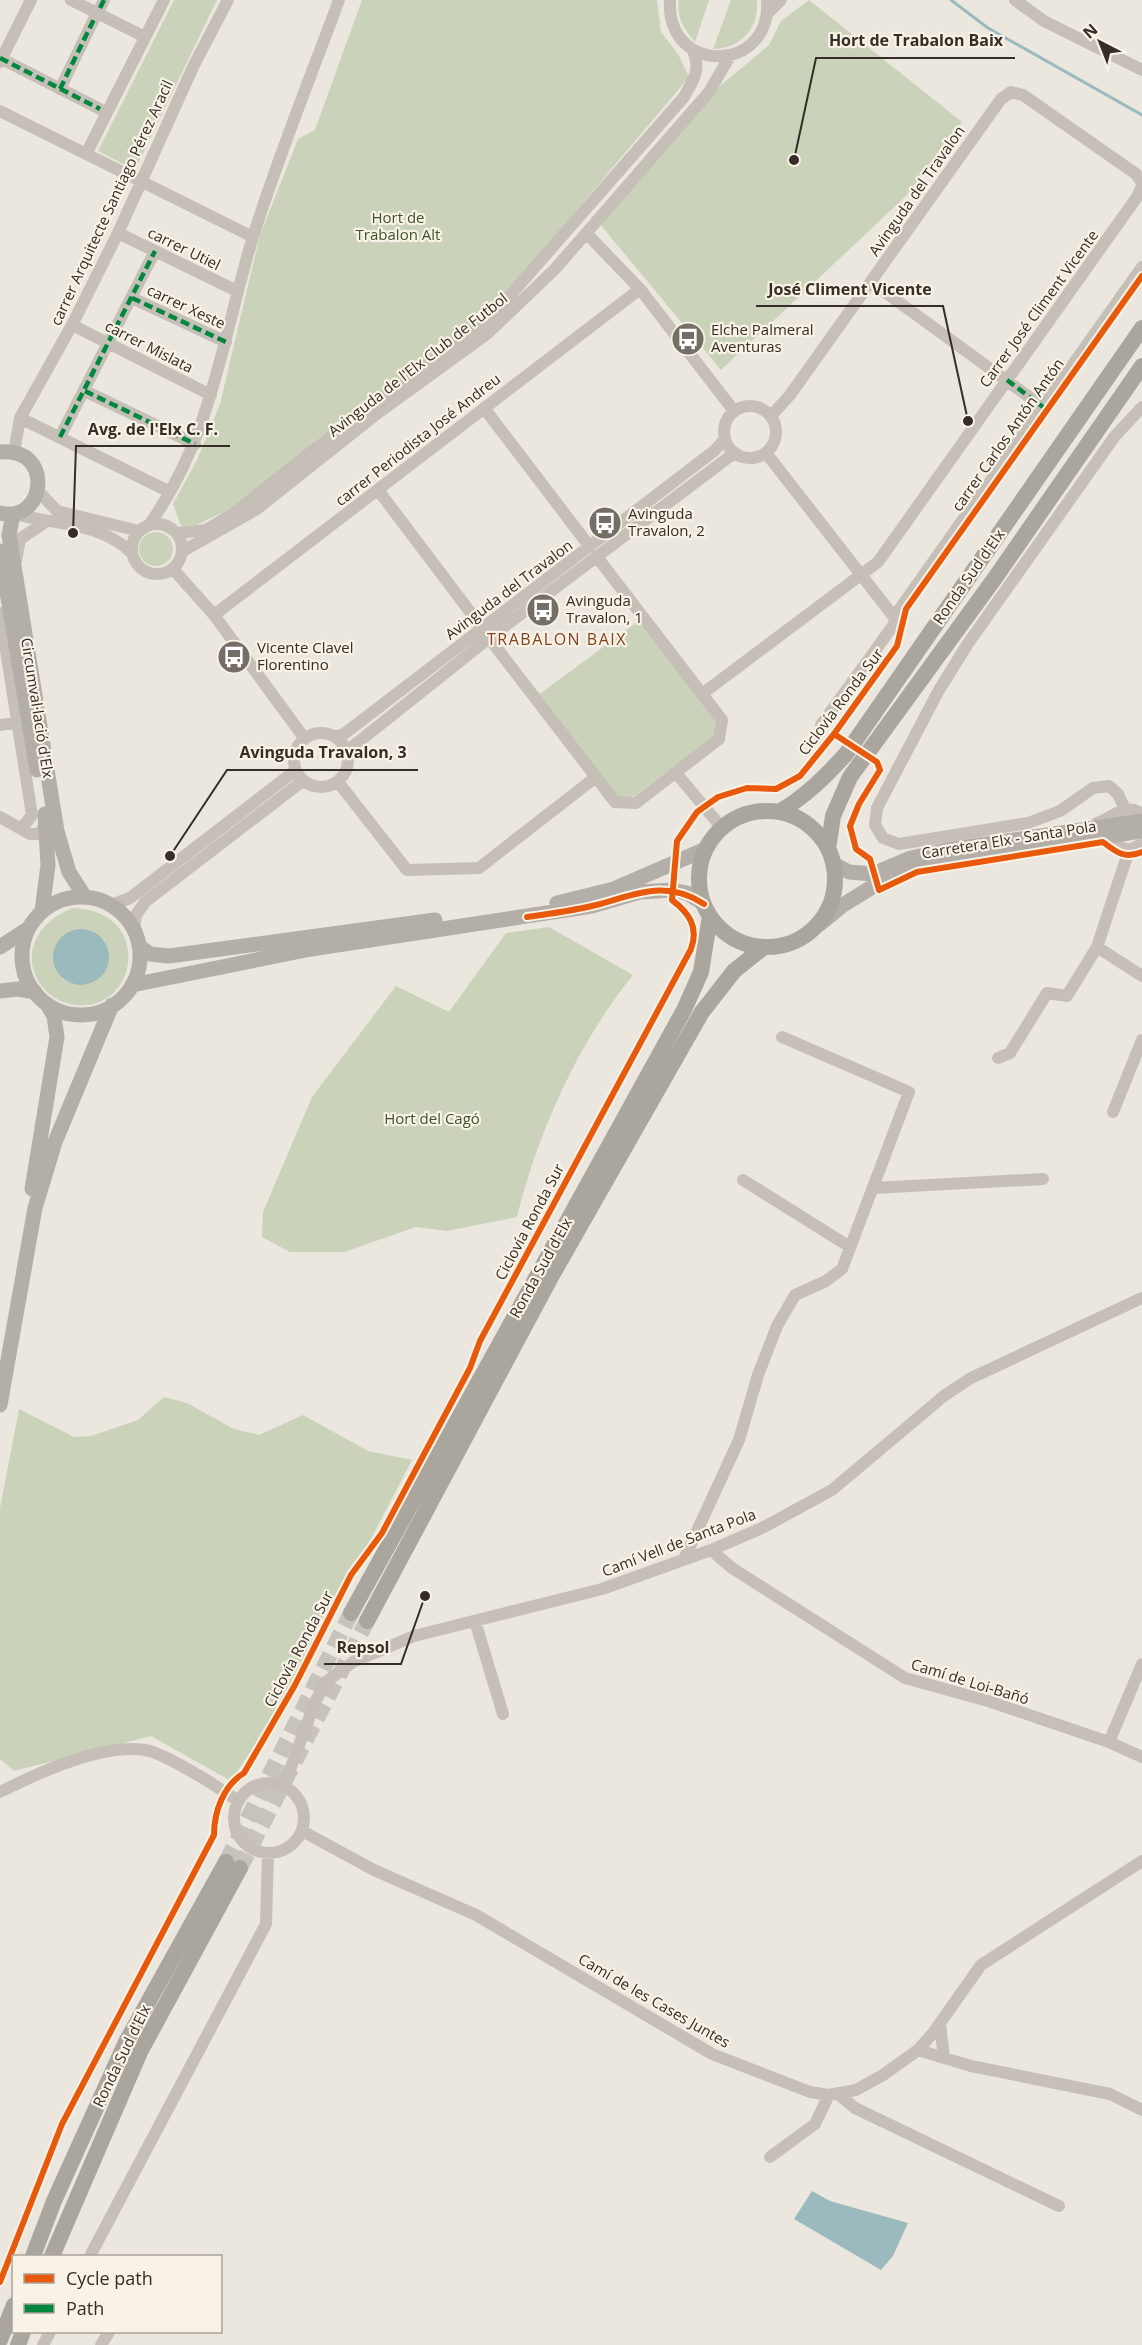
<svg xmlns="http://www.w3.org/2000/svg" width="1142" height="2345" font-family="'Open Sans',sans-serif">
<rect width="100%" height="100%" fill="#ebe7df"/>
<!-- green -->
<path fill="#cad2b9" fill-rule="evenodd" d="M174,0H217L135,170L98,151Z
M362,0H657L661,32L678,54L689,77L490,313L312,443L233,508L196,525L181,526L173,504L197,460L220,404L260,235L298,139L315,130Z
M679,0H709L695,42C684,29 676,18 679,0Z
M731,0H757C759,28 742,48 713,49Z
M809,0L962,122L905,197L721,370L599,223L721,85L769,45L781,21Z
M139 549a17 17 0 1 1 34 0a17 17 0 1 1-34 0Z
M641,619L715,718V733L711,738L636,795L626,799L615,795L537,696Z
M73,908C156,910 138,1018 70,1004C61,1002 52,997 46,991C16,958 37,921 73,908ZM104,940C117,973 94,994 62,979Z
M549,927L633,975C578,1043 538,1132 517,1217L447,1231L416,1227L344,1252H290L262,1237L263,1212L312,1097L396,986L449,1012L506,933Z
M164,1397L187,1403L234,1429L259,1435L303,1415L368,1451L412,1460L295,1685L231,1781L151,1736L14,1771L0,1759V1508L19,1409L74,1437L91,1436L138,1420Z"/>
<!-- water -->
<path fill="#9bbabd" d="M53 957a28 28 0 1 1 56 0a28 28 0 1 1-56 0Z
M812,2191L830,2201L908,2223L893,2256L881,2270L794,2219Z"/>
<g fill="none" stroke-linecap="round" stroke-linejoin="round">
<!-- stream -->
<path stroke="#9bbabd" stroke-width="3" d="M951,0L988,28L1142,115"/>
<!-- highway-tunnel -->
<path stroke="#c7c2ba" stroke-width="16" stroke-dasharray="16 8" stroke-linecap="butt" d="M226,1862L351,1613
M240,1868L367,1621"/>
<!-- minor -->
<path stroke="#c5bfb8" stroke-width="12" d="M71,0L145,37
M670,0C666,77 773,73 767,0
M1015,0L1044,21L1142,70
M100,8L104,0
M768,13L781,0
M0,58L100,109
M0,62L31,0
M60,89L95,17
M0,111L253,237
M86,154L164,0
M118,233L237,291
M586,233L640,289L734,411
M871,282L1043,407
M132,298L226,342
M72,325L211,395
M85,391L195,444
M724 432a26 26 0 1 1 52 0a26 26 0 1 1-52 0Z
M484,408L590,547
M771,416L790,395L1001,99L1011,92L1023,95L1136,174L1142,183
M20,418L170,492
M60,437L155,251
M14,452L20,418L72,325L118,233L193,67L228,0
M766,453L894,617
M378,490L483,629
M38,491L57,511L139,531
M15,514C56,525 100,522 132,553
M132 549a25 25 0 1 1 50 0a25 25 0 1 1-50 0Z
M149,525C212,437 222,340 252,240C277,159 310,79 339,0
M177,533L206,530L233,514L317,447L493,315L684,97C694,79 701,70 693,50
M183,551L257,509L374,416L487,334L555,269L709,92L730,56
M16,561L20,539L47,521
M173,569L214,615L305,739
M0,613L32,815L21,829
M214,615L640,289
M489,638L615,802L636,803L719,739L722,720L597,557
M702,694L878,562L1137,197L1142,186
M0,725L17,722
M821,725L895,623L894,617L1142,267
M294 760a27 27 0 1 1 54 0a27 27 0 1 1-54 0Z
M335,737L344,734L714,451L725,439
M347,751L489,638L729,457L737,454
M676,773L722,828
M338,782L407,870L479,868L596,777
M1125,809L1118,794L1109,786L1093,788L1060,811L1028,823L899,844L883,838L875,825L877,808L939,690L967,645L1115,436L1142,407
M0,817L30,834H39L44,827L45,820
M1097,823C1114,817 1125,802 1142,814
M1109,835L1120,847L1129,850L1142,844
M111,905L130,898L296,770
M134,930L136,915L145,902L300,783H306
M1097,947L1142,976
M998,1058L1010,1053L1047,993L1067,996L1097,947L1129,850
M1113,1112L1142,1040
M743,1180L850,1247
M873,1188L1043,1179
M711,1550L732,1568L905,1678L988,1701L1109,1742L1142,1757
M684,1559L739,1440L758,1375L777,1326L795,1295L826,1281L842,1269L909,1092L782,1037
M475,1621L503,1714
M1109,1742L1142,1664
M234 1818a35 35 0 1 1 70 0a35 35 0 1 1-70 0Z
M284,1786L315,1702L327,1681L353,1662L414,1636L602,1589L711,1550L762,1528L832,1490L945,1395L971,1378L1142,1298
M0,1792C38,1773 102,1743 145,1750C165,1753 220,1788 238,1801
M302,1831L374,1870L476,1915L712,2054L810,2092L829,2095L856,2090L883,2075L918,2050L971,2066L1110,2094L1142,2110
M940,2024L944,2058
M918,2050L933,2033L981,1965L1142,1861
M838,2094L855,2108L1059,2206
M770,2157L815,2124L829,2095
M90,2256L266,1924L268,1853
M43,2345L50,2332
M101,2345L109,2332"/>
<!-- major -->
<path stroke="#b3aea8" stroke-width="15" d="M0,452C54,446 47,524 0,513
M13,514L9,535L57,831L69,872L85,897
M0,551L37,770
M834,864L849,872L873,874L911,858L946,850L1142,821
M22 956a59 59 0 1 1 118 0a59 59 0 1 1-118 0Z
M557,903L614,889L706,849
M42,911L48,865L45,814
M820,924L843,905L877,884L919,866L1142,831
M139,946L150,954L169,956L435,920
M0,947L29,928
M132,985L311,949L592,906L640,892L672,890L687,893L704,904
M0,991L18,989L35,992
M32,1189L57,1037L54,1016L47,1004
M0,1405L35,1208L55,1142L112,1005"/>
<!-- highway -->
<path stroke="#aaa69e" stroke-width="16" d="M699 879a68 68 0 1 1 136 0a68 68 0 1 1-136 0Z
M779,812C806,796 825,777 846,754L1142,328
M828,849L833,816L850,777L995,578L1142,366
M351,1613L684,1010L701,972L710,916
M367,1621L551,1277L702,1012L734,971L764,947
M33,2256L54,2201L126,2042L226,1862
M52,2256L140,2052L240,1868
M0,2340L14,2305
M18,2345L23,2332"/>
<!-- quiet -->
<path stroke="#00873e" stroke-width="4.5" stroke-dasharray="9 4.5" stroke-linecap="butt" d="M100,8L104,0
M0,58L100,109
M60,89L95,17
M132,298L226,342
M1007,380L1043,407
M85,391L195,444
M60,437L155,251"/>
<defs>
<path id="cycleway" d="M834,734L877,762L880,770L859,804L850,826L856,849L870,859L879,890L917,872L1103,842C1117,853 1125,859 1142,852
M527,917C549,914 571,911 592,906C633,896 664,878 704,904
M0,2282L62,2124L214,1835C214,1811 224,1785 244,1773L295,1685L351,1575L382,1533L470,1368L480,1341L691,949C699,927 689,913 672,900L677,841L697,812L718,797L747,788L776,789L800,776L834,734L897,646L906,609L1142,276"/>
</defs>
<!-- cycleway casing -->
<use href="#cycleway" stroke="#f9f2e6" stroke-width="10"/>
<!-- cycleway -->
<use href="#cycleway" stroke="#e8590c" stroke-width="6"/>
</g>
<!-- icons -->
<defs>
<symbol id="bus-disc" viewBox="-11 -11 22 22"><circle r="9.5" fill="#756e67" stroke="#f9f2e6"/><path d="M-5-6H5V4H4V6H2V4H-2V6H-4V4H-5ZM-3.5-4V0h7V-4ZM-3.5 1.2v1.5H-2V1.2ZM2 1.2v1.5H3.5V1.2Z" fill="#fff"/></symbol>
</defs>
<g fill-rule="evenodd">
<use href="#bus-disc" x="669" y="320" width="38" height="38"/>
<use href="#bus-disc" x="586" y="504" width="38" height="38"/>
<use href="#bus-disc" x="524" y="591" width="38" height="38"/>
<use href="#bus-disc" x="215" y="638" width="38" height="38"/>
</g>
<g text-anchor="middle" stroke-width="4.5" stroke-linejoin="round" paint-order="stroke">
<!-- street labels -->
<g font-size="15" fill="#352d27" stroke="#f9f2e6">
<text transform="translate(917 191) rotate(-55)" y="5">Avinguda del Travalon</text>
<text transform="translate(112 203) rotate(-65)" y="5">carrer Arquitecte Santiago Pérez Aracil</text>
<text transform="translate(184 249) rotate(26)" y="5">carrer Utiel</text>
<text transform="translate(186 307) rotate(25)" y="5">carrer Xeste</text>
<text transform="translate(1039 309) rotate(-54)" y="5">Carrer José Climent Vicente</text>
<text transform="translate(149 347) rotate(27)" y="5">carrer Mislata</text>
<text transform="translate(418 365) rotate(-38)" y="5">Avinguda de l'Elx Club de Futbol</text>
<text transform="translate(1008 435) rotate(-55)" y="5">carrer Carlos Antón Antón</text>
<text transform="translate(418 440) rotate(-38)" y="5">carrer Periodista José Andreu</text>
<text transform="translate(969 577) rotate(-55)" y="5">Ronda Sud d'Elx</text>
<text transform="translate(509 590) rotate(-37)" y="5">Avinguda del Travalon</text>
<text transform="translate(841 702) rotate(-53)" y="5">Ciclovía Ronda Sur</text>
<text transform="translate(37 708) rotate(81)" y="5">Circumval·lació d'Elx</text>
<text transform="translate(1009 840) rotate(-9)" y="5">Carretera Elx - Santa Pola</text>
<text transform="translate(530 1222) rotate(-62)" y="5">Ciclovía Ronda Sur</text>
<text transform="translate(541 1268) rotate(-61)" y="5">Ronda Sud d'Elx</text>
<text transform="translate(679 1543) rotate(-21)" y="5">Camí Vell de Santa Pola</text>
<text transform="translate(299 1649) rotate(-62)" y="5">Ciclovía Ronda Sur</text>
<text transform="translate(970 1682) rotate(17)" y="5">Camí de Loi-Bañó</text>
<text transform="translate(654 2001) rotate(30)" y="5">Camí de les Cases Juntes</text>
<text transform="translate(122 2056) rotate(-64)" y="5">Ronda Sud d'Elx</text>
</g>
<!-- park labels -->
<g font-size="15" fill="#40532b" stroke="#f9f2e6">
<text x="398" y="223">Hort de<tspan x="398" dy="17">Trabalon Alt</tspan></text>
<text x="432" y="1124">Hort del Cagó</text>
</g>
<!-- poi labels -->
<g font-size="15" fill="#352d27" stroke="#f9f2e6" text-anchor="start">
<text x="711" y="335">Elche Palmeral<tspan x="711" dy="17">Aventuras</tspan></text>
<text x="628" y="519">Avinguda<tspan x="628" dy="17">Travalon, 2</tspan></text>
<text x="566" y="606">Avinguda<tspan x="566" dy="17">Travalon, 1</tspan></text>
<text x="257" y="653">Vicente Clavel<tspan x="257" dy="17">Florentino</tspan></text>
</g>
<!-- neighbourhood labels -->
<g font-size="16" letter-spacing="1.5" fill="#834320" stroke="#f9f2e6">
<text x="557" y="645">TRABALON BAIX</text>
</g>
</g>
<!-- callouts -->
<path fill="none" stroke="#352d27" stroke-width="2" d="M794 160L816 58H1015M968 421L943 306H756M73 533L76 446H230M170 856L227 770H418M425 1596L401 1664H324"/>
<g fill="#352d27" stroke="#f9f2e6" stroke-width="2">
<circle cx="794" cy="160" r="6"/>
<circle cx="968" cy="421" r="6"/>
<circle cx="73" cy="533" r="6"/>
<circle cx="170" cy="856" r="6"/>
<circle cx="425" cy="1596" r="6"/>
</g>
<g font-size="16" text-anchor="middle" font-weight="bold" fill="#352d27" stroke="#f9f2e6" stroke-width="4.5" stroke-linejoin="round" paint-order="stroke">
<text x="916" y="46">Hort de Trabalon Baix</text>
<text x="850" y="295">José Climent Vicente</text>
<text x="153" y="435">Avg. de l'Elx C. F.</text>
<text x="323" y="758">Avinguda Travalon, 3</text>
<text x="363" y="1653">Repsol</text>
</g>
<!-- legend -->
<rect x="12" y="2255" width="210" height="78" fill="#f9f2e6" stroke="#aba39a" stroke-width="1.5"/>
<rect x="24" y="2274" width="30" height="9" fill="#e8590c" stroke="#aba39a" stroke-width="1.5"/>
<text x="66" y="2285" font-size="18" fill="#352d27">Cycle path</text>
<rect x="24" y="2304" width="30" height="9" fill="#00873e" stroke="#aba39a" stroke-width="1.5"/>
<text x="66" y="2315" font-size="18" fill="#352d27">Path</text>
<!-- north arrow -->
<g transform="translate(1100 42) rotate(318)" stroke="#f9f2e6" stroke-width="4.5" paint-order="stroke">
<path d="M0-4.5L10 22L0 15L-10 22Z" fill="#352d27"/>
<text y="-9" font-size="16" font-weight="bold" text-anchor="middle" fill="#352d27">N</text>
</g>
</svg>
